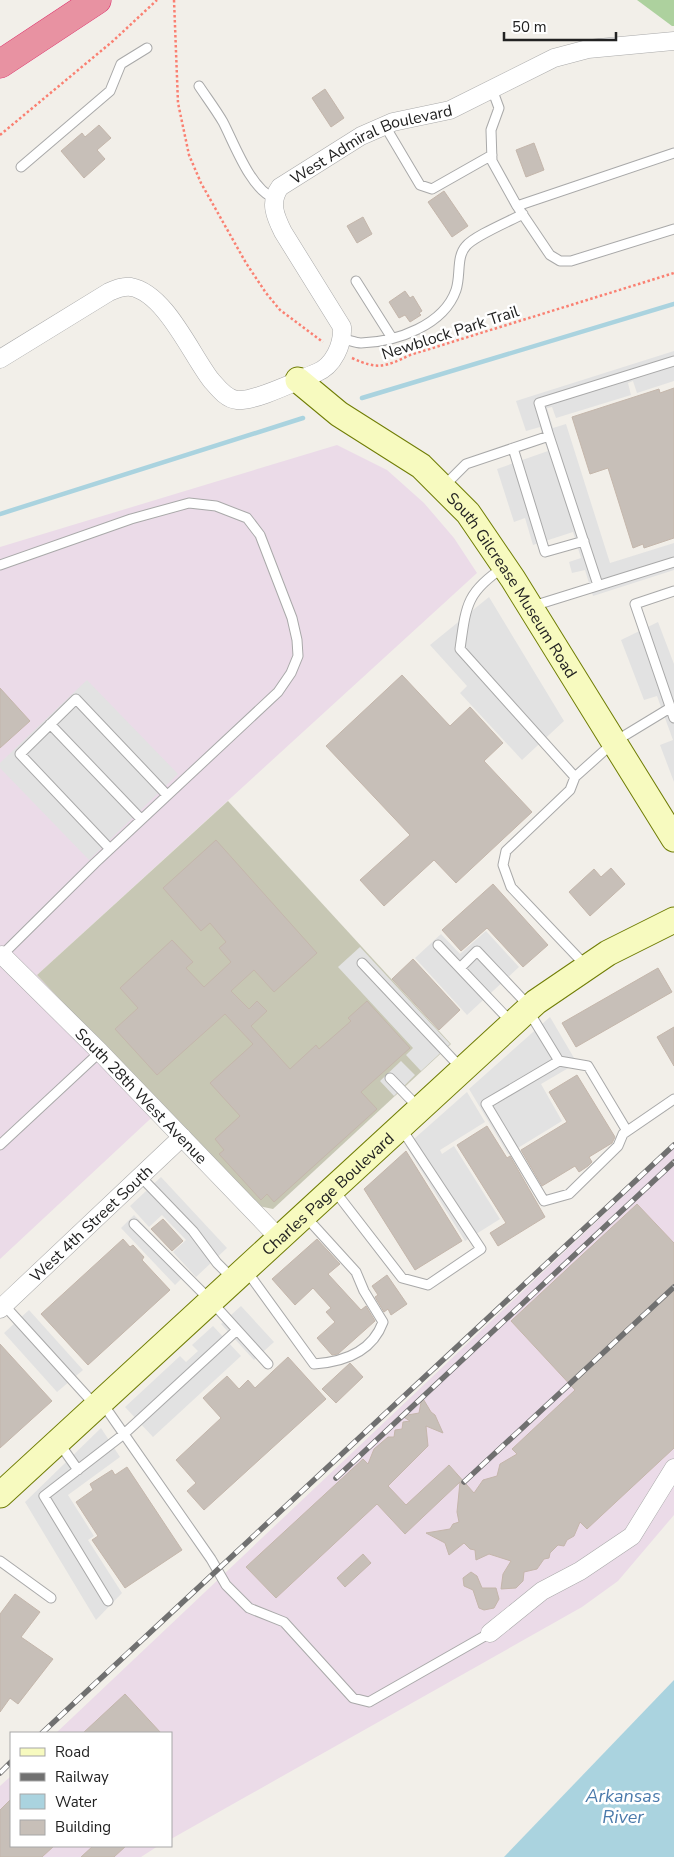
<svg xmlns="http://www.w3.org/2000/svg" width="674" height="1857" font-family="'Nunito Sans',sans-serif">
<rect width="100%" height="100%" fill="#f2efe9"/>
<!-- industrial -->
<path fill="#ebdbe8" d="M337,445L387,470L424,503L454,538L477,573L37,975L162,1108L0,1259V547Z
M674,1148V1515L618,1581L582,1607L171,1839V1733H56Z
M11,1776V1846H158L141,1857H0V1786Z"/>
<!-- construction -->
<path fill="#c7c7b4" d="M228,801L451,1044L273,1209L254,1205L37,975Z"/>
<!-- forest -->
<path fill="#add19e" d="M637,0H674V26H672Z"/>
<!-- parking -->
<path fill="#e2e2e2" d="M674,351V381L637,393L633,381L628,383L631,395L556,418L552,407L547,408L553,428L566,424L610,563L674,543V570L593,596L585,570L572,573L569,562L581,558L573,532L533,545L525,518L514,522L497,469L548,451L540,427L526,431L516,401Z
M489,597L564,721L522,760L460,693L467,686L430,645Z
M658,622L674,664V782L660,745L673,740L657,696L644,700L621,640Z
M87,680L178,774L89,860L0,768V763Z
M486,931L519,967L467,1015L415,958L441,934L460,954Z
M360,947L450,1044L421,1071L406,1055L413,1048L338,967Z
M550,1017L577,1063L541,1084L562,1121L508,1154L469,1089Z
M401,1061L415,1075L394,1096L380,1081Z
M467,1092L485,1122L440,1150L442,1154L454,1146L500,1219L465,1241L406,1146Z
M161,1177L227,1248L196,1277L173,1252L186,1240L162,1215L149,1227L130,1206Z
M134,1215L188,1272L175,1285L121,1228Z
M241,1306L274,1342L254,1360L221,1324Z
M29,1310L83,1370L57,1392L4,1333Z
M213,1326L241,1356L153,1437L125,1407L180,1356L186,1362L198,1351L192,1345Z
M101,1428L120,1457L68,1495L94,1536L88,1540L122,1593L96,1620L25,1502Z"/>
<!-- water -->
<path fill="#aad3df" d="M674,1680V1857H504Z"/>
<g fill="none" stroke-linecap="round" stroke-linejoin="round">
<!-- stream -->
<path stroke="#aad3df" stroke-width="4.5" d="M362,398L674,304
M0,514L303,418"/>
</g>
<!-- building -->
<path fill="#c7bfb8" stroke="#c4b6ab" d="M325,89L344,118L331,127L312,98Z
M99,125L111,138L97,150L105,159L84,178L61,151L82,133L85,137Z
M534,143L544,170L526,177L516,150Z
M444,191L468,226L452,237L428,202Z
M363,217L372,234L357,243L347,226Z
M405,291L410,298L413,296L422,311L419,313L421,315L410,322L405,315L399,318L389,302Z
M674,388V538L644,548L643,544L633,548L608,468L590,474L572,417L659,389L660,393Z
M402,675L450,726L470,707L503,743L484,761L532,812L456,883L434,860L384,906L360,880L410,835L326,746Z
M0,688L30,721L0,748Z
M216,840L317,953L274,992L254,970L231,991L249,1009L257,1001L267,1011L251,1026L290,1069L316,1045L319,1049L351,1021L348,1018L367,1001L410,1048L361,1092L377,1109L274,1202L267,1194L261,1200L219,1154L224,1150L215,1139L240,1116L210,1083L253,1044L225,1014L157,1075L115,1029L138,1008L120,988L172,940L193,962L186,968L204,987L231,962L219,948L226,942L210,923L201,931L163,888Z
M611,868L625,884L590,916L569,892L594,869L601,877Z
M493,884L548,945L523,967L487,928L461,951L442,930Z
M413,959L460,1010L439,1030L392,979Z
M658,968L672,992L576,1047L562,1023Z
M674,1027V1066L657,1037Z
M577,1075L615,1137L612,1143L589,1157L592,1162L588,1166L579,1172L575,1166L542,1186L521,1150L567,1122L549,1092Z
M487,1126L507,1158L510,1156L545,1217L498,1246L490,1233L506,1223L457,1145Z
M406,1151L462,1241L415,1270L364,1189Z
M637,1204L674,1243V1448L587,1529L580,1522L574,1536L567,1540L564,1546L558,1545L550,1553L549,1558L544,1559L537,1569L524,1572L523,1581L516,1588L501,1589L503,1574L511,1561L489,1554L476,1560L475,1550L470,1549L464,1543L449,1555L445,1543L426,1533L450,1529L453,1524L459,1522L457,1512L460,1482L405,1534L377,1504L276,1598L246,1567L363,1459L368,1464L374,1449L388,1437H394L395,1430L402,1429L403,1422L410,1421L402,1416L419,1413L422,1397L431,1412L435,1415L443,1433L426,1426L428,1446L388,1486L406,1505L449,1465L474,1493L483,1480L497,1476L500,1464L517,1454L512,1449L575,1390L511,1321Z
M163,1219L183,1241L172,1251L151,1229Z
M123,1239L130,1247L133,1245L144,1257L142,1260L170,1290L88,1365L41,1314Z
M317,1239L340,1264L328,1274L361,1310L366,1306L375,1321L338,1354L332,1355L317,1338L335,1322L326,1312L331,1308L313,1288L295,1305L272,1279Z
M387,1275L407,1304L391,1315L388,1309L384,1312L375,1297L378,1295L372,1286Z
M0,1344L52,1401L0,1448Z
M288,1357L326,1399L204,1510L187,1491L196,1483L176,1460L221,1418L203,1398L227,1376L239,1389L248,1380L255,1388Z
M350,1363L363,1377L336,1403L322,1389Z
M127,1467L182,1550L125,1588L92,1540L98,1536L76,1502L93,1490L90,1484L112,1470L115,1475Z
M363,1554L371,1563L345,1587L337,1578Z
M471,1572L477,1576L482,1588H496L499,1599L494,1608L484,1610L479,1608L473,1590L464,1586L463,1578Z
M15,1594L40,1612L21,1637L53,1659L18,1704L10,1698L0,1712V1614Z
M125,1694L161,1733H83Z
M11,1799V1846H54L42,1857H0V1810Z
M93,1846H126L114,1857H81Z"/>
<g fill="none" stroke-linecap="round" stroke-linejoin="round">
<defs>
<path id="lane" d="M199,86C207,98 216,110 223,122C234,143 251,190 274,198
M492,89L499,108L491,130L492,161L517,206L550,255L560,261H571L674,229
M385,126L420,185L432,189L492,155
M21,167L110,91L121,64L147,48
M517,206L674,153
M356,281L392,338
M343,339C349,340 356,343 361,343C397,342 444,325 456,290C461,275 456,257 466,246C474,236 510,221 523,214
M549,436L539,403L674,361
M513,448L545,552L584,541
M444,486L466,464L549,436L598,585
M0,565L131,519L189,503L216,506L247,518L260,535L292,618L297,640L298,656L291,673L278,692L95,863L2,955
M504,567C466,592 466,606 460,649L575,777L614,742L670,708
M674,591L635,604L674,718
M533,606L674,562
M50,724L141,819
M575,777L570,790L506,851L503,865L511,887L587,967
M110,849L20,754L76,699L167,795
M438,945L512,1023
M362,963L462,1069
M460,968L477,951L529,1006
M529,1012L559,1061L486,1104L544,1201L569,1194L618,1146L623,1134L674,1099
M559,1061L588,1066L627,1131
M390,1078L418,1107
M0,1145L100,1052
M140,1176L193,1231L217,1263L232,1278
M334,1190L402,1278L428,1285L481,1249L401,1128
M134,1224L210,1300L268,1364
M246,1270L314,1364C344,1362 372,1352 383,1322L364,1291L356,1272L306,1217
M4,1305L95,1405
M103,1404L211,1559L226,1585L249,1608L284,1622L353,1698L369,1702L490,1633
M59,1443L78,1470
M0,1561L51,1598
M108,1601L44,1496L124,1434L237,1330"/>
<g id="street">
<path id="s1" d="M0,359L109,292C116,289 123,286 131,287C165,293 191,354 211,380C218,388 226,399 237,400C255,402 298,380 316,373C334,366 343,344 342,327L283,232C275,216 269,202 280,187L361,136L393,122L450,110L554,58L588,49L674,41"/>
<path id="s2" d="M2,955L100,1052L278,1237"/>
<path id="s3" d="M0,1309L182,1137"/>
<path d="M490,1633L542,1591L580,1571L632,1536L674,1468"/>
</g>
<g id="secondary">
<path id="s4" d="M298,380L339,414L421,466L468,513L513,579L674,839"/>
<path id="s5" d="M0,1495L536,1002L608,953L674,920"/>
</g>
<path id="highway" d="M0,64L97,0"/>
</defs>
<!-- lane casing -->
<use href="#lane" stroke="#a9a9a9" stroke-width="11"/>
<!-- street casing -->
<use href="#street" stroke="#a9a9a9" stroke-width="19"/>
<!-- secondary casing -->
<use href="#secondary" stroke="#707d05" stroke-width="27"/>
<!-- highway casing -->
<use href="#highway" stroke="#dc2a67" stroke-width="29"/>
<!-- path -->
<path stroke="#fa8072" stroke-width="2.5" stroke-dasharray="2.5 2.5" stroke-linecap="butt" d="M174,0L178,103L189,155L201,183L246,263L266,293L280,310L323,342
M0,135L113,41L157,0
M352,358C378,370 385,367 410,355L674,273"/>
<!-- lane -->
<use href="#lane" stroke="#fff" stroke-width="9"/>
<!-- street -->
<use href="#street" stroke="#fff" stroke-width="18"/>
<!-- secondary -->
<use href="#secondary" stroke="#f7fabf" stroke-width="25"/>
<!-- highway -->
<use href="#highway" stroke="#e892a2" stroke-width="28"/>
<defs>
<path id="rail" d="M336,1478L674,1162
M464,1482L674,1287
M42,1733L674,1145
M0,1773L11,1762"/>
</defs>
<!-- rail casing -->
<use href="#rail" stroke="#707070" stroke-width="5.5"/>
<!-- rail -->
<use href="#rail" stroke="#fff" stroke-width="4" stroke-dasharray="11" stroke-linecap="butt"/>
</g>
<g text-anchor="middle" stroke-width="5" stroke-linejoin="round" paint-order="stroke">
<!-- street labels -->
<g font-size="16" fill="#222" stroke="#fff">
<text dy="6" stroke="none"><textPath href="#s1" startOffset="712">West Admiral Boulevard</textPath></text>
<text transform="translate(450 332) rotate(-18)" y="6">Newblock Park Trail</text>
<text dy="6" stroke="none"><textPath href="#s4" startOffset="301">South Gilcrease Museum Road</textPath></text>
<text dy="6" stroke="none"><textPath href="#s2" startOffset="198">South 28th West Avenue</textPath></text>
<text dy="6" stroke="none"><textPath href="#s5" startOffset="445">Charles Page Boulevard</textPath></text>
<text dy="6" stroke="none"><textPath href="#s3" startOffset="125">West 4th Street South</textPath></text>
</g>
<!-- water labels -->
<g font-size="18" font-style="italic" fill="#4a7aab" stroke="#fff">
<text x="623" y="1802">Arkansas<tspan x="623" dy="21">River</tspan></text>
</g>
</g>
<!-- legend -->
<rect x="10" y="1732" width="162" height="115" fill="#ffffff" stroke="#a7a7a7"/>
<rect x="20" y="1748" width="25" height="8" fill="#f7fabf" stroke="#a7a7a7"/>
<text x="55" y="1757" font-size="15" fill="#222222">Road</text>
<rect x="20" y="1773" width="25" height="8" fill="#707070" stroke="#a7a7a7"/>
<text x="55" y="1782" font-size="15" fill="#222222">Railway</text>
<rect x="20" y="1794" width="25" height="15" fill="#aad3df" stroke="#a7a7a7"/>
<text x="55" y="1807" font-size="15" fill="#222222">Water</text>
<rect x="20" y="1820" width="25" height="15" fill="#c7bfb8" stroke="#a7a7a7"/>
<text x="55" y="1832" font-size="15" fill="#222222">Building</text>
<!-- scale -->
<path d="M504 32v8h112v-8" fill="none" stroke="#222222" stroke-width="2.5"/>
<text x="512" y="32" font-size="15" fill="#222222" stroke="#ffffff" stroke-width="4" paint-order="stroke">50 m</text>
</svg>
